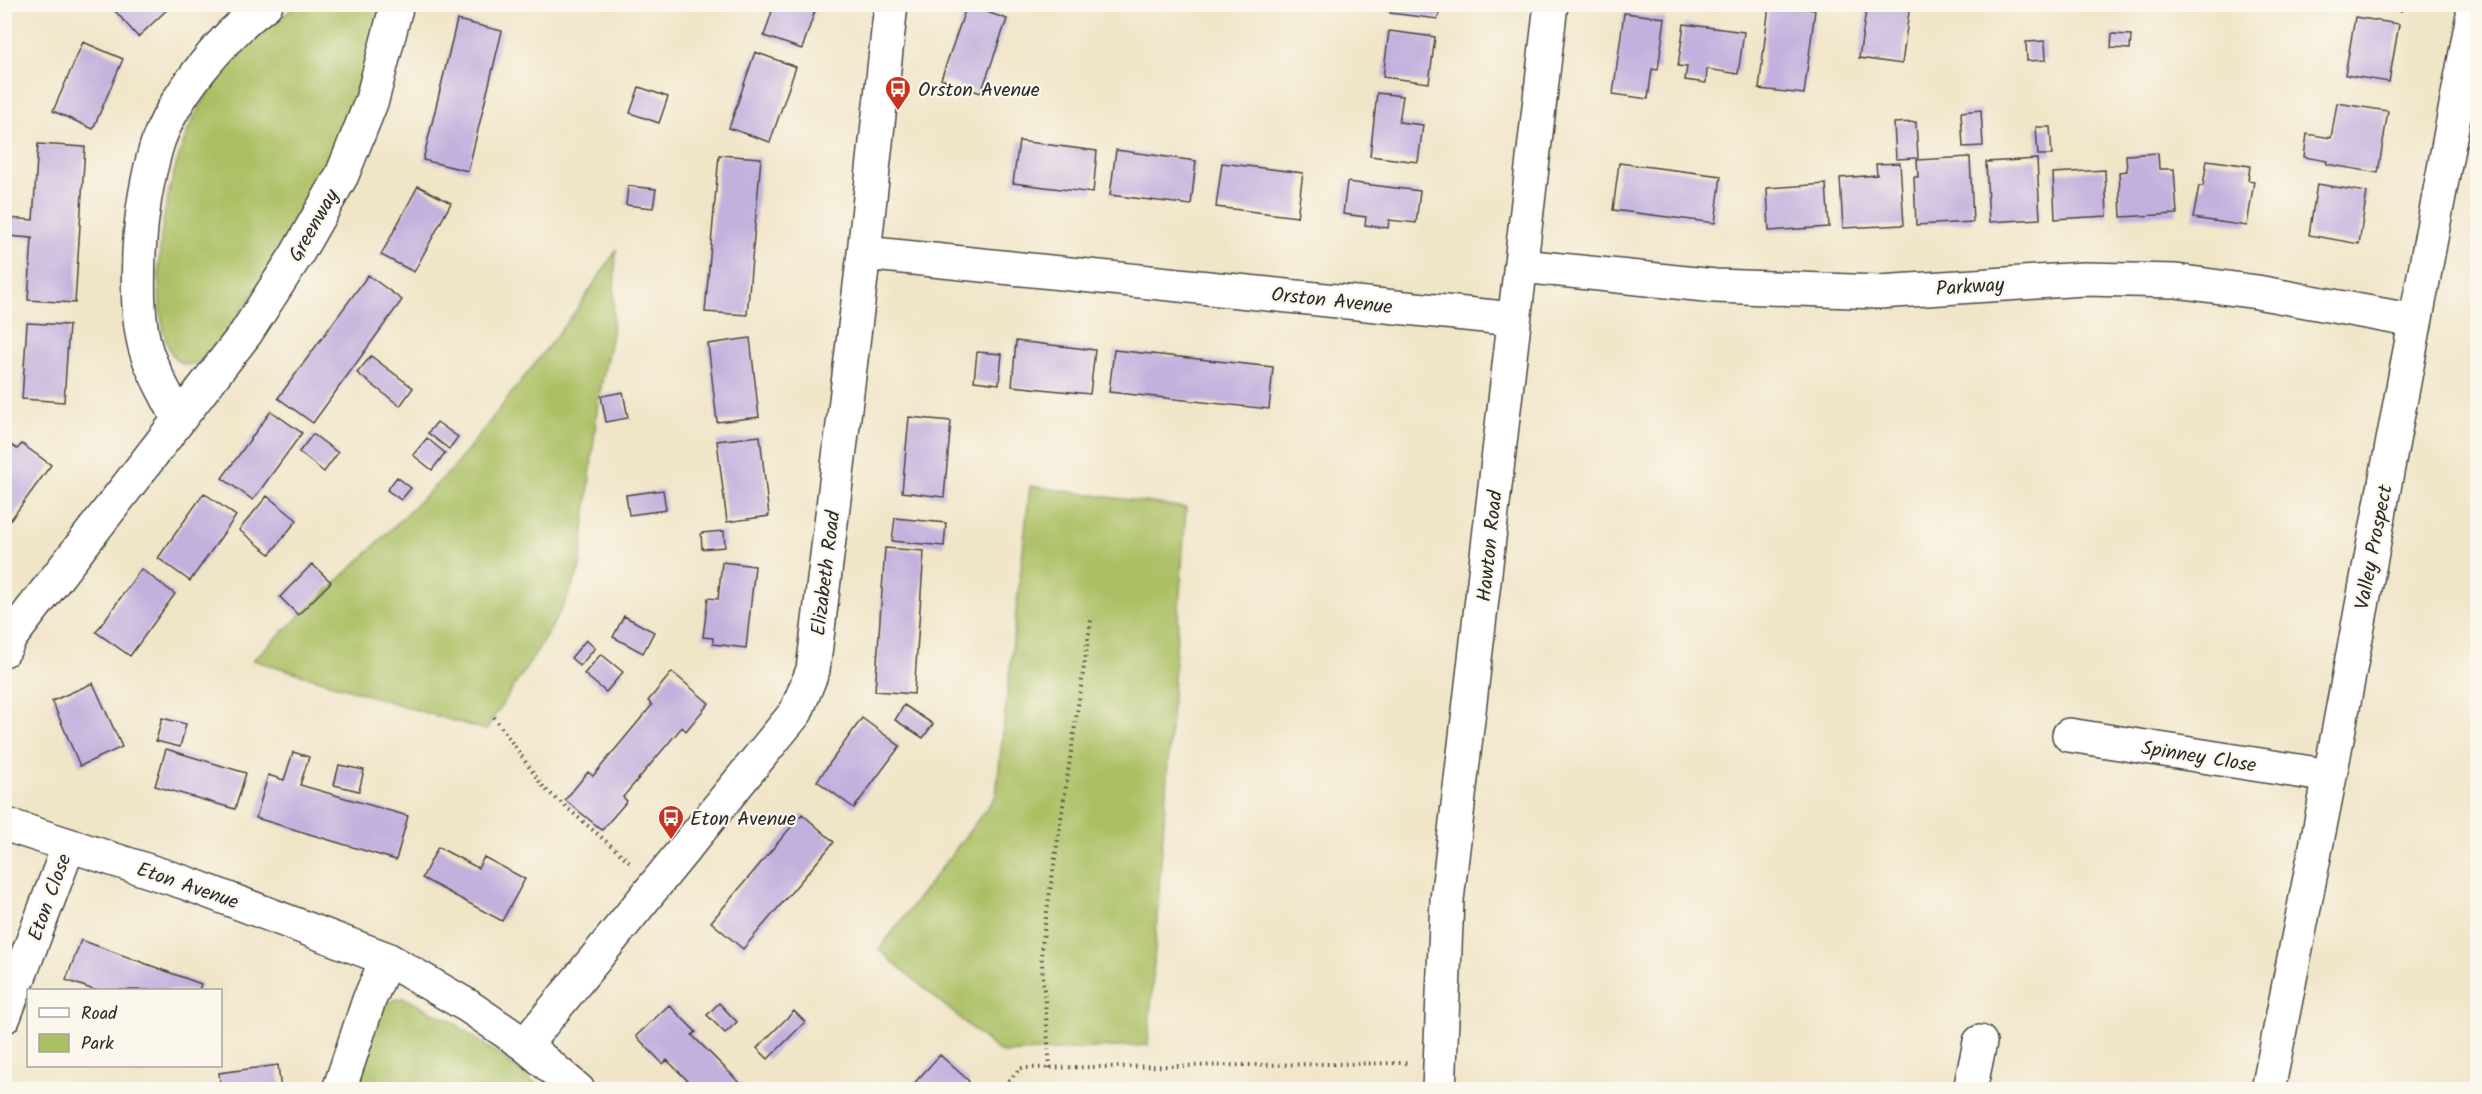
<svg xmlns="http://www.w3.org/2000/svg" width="2482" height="1094" font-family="Kalam,sans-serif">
<rect width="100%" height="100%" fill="#fbf7ec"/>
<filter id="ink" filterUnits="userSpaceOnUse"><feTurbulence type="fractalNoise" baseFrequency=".0167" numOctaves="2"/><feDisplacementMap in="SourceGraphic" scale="12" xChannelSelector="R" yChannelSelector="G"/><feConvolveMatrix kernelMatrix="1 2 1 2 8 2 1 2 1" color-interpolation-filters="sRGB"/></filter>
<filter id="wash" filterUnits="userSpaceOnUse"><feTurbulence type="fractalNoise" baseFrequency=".008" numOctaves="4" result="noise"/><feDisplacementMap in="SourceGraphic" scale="24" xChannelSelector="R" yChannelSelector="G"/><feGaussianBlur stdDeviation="1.35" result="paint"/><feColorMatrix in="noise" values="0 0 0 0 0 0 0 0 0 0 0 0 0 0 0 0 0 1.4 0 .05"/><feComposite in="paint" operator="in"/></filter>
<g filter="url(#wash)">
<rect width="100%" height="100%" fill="#f1e5c8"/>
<!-- green -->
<path fill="#abbf63" stroke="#6b7547" stroke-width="1.5" d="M300,5H384C369,57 351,115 328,164C296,231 255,294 211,354C154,401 158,277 160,248C163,211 174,168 187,133C206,85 255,30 300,5Z
M616,251L612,333L598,402L580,567C559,626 518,677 486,730C408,709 331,682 253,660L363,557L455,466L575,312Z
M1030,486L1186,508L1148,1045L1001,1053L879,950L996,796Z
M404,998L451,1021L503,1058L542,1089L355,1090L380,1013C386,1002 393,999 404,998Z"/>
<g id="blocks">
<!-- building -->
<path fill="#c3b1dd" d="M109,4H173L138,37Z
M1391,4H1440L1438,19L1390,13Z
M1867,4H1910L1902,64L1859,58Z
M2147,4H2169V9L2147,7Z
M2179,4H2194V8L2178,6Z
M2368,4H2402L2401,11Z
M774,5H817L802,49L764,36Z
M967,5L1007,19L981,93L941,79Z
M1769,5L1815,10L1804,94L1759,89Z
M1624,13L1665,18L1658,70L1652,69L1648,99L1613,94Z
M2355,17L2399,24L2389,82L2345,75Z
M457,20L502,31L468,171L423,160Z
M1684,24L1744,32L1738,74L1707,69L1706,83L1685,80L1687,67L1678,66Z
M1389,31L1435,37L1429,83L1383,77Z
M2112,34L2131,35L2130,49L2111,48Z
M2045,41L2046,60L2027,61L2026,42Z
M83,42L123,59L93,129L53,111Z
M755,52L796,67L770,142L729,128Z
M639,87L668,97L659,123L630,113Z
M1377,93L1403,96L1399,122L1423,125L1418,162L1370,156Z
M2337,103L2388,111L2378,173L2326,164L2327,161L2304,157L2307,134L2331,138Z
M1981,110L1983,146L1963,147L1961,112Z
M1916,122L1918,158L1896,159L1894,123Z
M2036,127H2050L2052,155H2038Z
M1019,141L1097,151L1093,193L1013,183Z
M38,144L85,147L75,303L28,300L32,238L7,236L8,218L33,220Z
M1116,150L1196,161L1191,205L1110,195Z
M2158,153L2159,169H2174L2177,214L2121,217L2119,172L2127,171L2126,155Z
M719,155L761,158L747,315L705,312Z
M1970,157L1973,222L1916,225L1914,177H1918L1917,160Z
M2037,159L2040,219L1989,222L1986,162Z
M2207,160L2250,166L2248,180L2254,181L2247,226L2193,218L2199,186H2203Z
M1222,163L1303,173L1297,217L1216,207Z
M1619,163L1721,176L1715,223L1613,210Z
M1900,163L1904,225L1843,228L1840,178L1877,175L1876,164Z
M2105,170L2107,216L2055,219L2053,173Z
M1347,182L1420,191L1416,223L1389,220L1388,228L1365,225L1366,217L1343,214Z
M1826,184L1829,227L1769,231L1767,188Z
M2317,184L2367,192L2359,244L2309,235Z
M418,186L451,203L414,272L381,255Z
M628,186L656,189L653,208L626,205Z
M368,275L402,300L313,423L278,398Z
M27,323L69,325L64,402L22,399Z
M750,338L759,417L717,422L708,344Z
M1016,341L1095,350L1090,394L1012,386Z
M1114,350L1273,367L1269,409L1109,392Z
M977,352L1002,354L999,384L974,381Z
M371,356L413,388L400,406L357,373Z
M623,392L628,418L606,422L601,396Z
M271,411L302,433L253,500L222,478Z
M909,417L951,421L944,497L902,492Z
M437,422L458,437L449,449L428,433Z
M313,434L338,453L324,472L299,452Z
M760,436L769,516L727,522L717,441Z
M427,438L445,453L432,470L413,455Z
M4,440L17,449L22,444L51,465L4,529Z
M397,477L411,488L401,500L387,490Z
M663,490L666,510L629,515L626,495Z
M204,493L236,516L190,581L158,558Z
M267,496L297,520L270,554L239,530Z
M895,518L946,523L944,546L892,541Z
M724,531L725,547L702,549L701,533Z
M885,548L924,551L914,694L875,691Z
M722,562L755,566L746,648L713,644V638L703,637L708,598L718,599Z
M312,564L331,582L298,615L280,597Z
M141,569L175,594L130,656L96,632Z
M624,616L654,632L643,653L613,637Z
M586,640L595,648L580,666L571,658Z
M601,654L623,672L606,692L584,674Z
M672,672L709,703L686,731L682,727L623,797L627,801L602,830L565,800L588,772L593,776L652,705L648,701Z
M93,683L122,747L80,766L52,701Z
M904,705L933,724L923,738L895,720Z
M162,718L186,724L180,747L156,741Z
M862,718L900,746L854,808L817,781Z
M166,749L246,773L235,809L155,786Z
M293,752L309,757L300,785L408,816L396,860L256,818L268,775L284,780Z
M339,765L364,770L359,791L334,785Z
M802,814L834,842L743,949L711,922Z
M438,847L478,868L484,857L525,879L502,921L422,878Z
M81,940L201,984L199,990H94L66,980Z
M719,1003L737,1022L725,1033L707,1015Z
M669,1005L696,1032L692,1035L747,1090H697L667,1060L663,1064L636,1036Z
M794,1011L805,1022L768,1059L757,1048Z
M940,1055L969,1081L962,1090H908Z
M278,1065L281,1090H221L219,1073Z"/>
</g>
</g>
<g filter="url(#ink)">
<use href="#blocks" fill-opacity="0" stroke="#494743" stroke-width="1.5"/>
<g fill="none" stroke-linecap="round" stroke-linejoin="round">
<defs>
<path id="minor" d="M864,253L1514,319
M1522,266L1715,286L1879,292L2084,279L2176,281L2257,292L2415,321
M178,418C168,397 151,370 145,347C137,316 138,284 139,252C141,217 146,182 156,148C171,98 224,35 266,4
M4,650L10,638L246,333L297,254L342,175L372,100L397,4
M2069,735L2330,776
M4,824L186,883L387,959L468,1006L525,1045L578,1090
M4,1017L69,845
M525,1045L796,712L813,670L864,253L891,4
M339,1090L369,1000L387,959
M1439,1090L1447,900L1551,4
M1970,1090L1980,1042
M2268,1090L2330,776L2475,4"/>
</defs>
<!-- minor casing -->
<use href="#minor" stroke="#494743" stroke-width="36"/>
<!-- path -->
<path stroke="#494743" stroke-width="4" stroke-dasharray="1.5 4.5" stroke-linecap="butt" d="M494,717L544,788L630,862
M1050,1068L1041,951L1091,620
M1001,1090L1020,1068L1407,1063"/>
<!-- minor -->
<use href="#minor" stroke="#fff" stroke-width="33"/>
</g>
</g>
<!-- icons -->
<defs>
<symbol id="bus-pin" viewBox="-11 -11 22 30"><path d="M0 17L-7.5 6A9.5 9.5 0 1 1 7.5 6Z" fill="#c8321e" stroke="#fbf7ec"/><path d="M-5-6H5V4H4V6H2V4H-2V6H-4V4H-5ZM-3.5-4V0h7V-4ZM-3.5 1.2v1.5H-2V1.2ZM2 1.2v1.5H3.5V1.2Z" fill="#fff"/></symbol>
</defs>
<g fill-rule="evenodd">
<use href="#bus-pin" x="883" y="74" width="30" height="40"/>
<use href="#bus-pin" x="656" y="803" width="30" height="40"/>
</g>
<g text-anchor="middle" stroke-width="4.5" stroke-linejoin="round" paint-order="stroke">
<!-- poi labels -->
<g font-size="20" fill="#2b2b2b" stroke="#fbf7ec" text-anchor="start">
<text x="918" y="96">Orston Avenue</text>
<text x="690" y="825">Eton Avenue</text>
</g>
<!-- street labels -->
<g font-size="20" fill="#2b2b2b" stroke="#fbf7ec">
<text transform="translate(313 225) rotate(-60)" y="7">Greenway</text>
<text transform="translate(1970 286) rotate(-4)" y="7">Parkway</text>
<text transform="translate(1332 300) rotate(6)" y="7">Orston Avenue</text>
<text transform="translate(1489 546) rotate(-84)" y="7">Hawton Road</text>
<text transform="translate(2373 547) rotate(-79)" y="7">Valley Prospect</text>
<text transform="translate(825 573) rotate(-83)" y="7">Elizabeth Road</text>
<text transform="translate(2199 756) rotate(9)" y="7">Spinney Close</text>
<text transform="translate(188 885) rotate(19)" y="7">Eton Avenue</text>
<text transform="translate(49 897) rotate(-70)" y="7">Eton Close</text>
</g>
</g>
<!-- margin -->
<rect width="2482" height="1094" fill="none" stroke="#fbf7ec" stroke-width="24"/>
<!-- legend -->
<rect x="27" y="989" width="195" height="78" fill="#fbf7ec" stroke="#a8a59f" stroke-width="1.5"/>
<rect x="39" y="1008" width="30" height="9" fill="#ffffff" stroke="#a8a59f" stroke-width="1.5"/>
<text x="81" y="1019" font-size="18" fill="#2b2b2b">Road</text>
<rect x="39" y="1034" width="30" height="18" fill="#abbf63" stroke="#a8a59f" stroke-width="1.5"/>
<text x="81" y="1049" font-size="18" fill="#2b2b2b">Park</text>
</svg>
